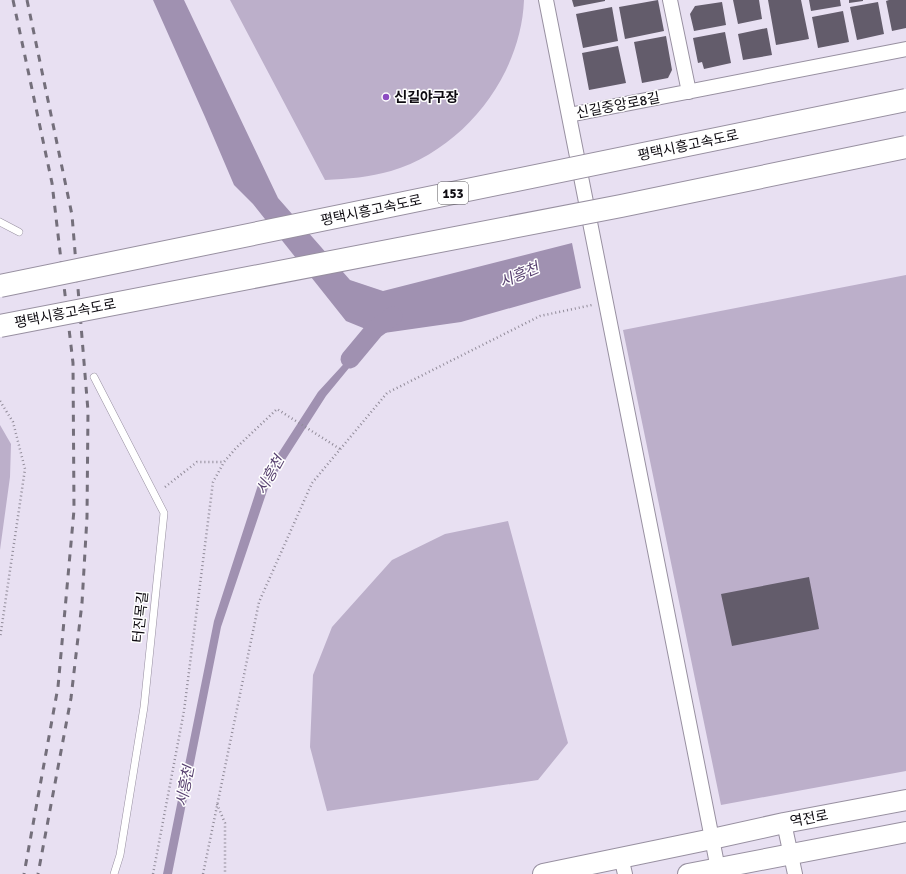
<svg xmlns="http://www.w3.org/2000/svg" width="906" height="874" font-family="Signika,'Noto Sans KR',sans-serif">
<rect width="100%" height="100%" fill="#e8e0f2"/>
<!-- green -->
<path fill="#bcafca" d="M230,0H524C521,76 464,149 391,171C370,177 348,179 325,180Z
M906,275V771L721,805L623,330Z
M0,425L11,444L10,477L0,550Z
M508,521L568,743L538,780L327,811L310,747L313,675L332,627L392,560L445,534Z"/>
<!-- water -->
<path fill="#a091b1" d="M153,0H184L278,198L350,280L383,291L572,243L581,288L461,322L377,334L326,396L269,485L221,627L172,874H163L214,621L258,485L318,392L373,332L346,321L253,204L234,185L205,117Z"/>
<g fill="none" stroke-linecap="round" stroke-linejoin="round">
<!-- canal -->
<path stroke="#a091b1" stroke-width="19" d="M350,359L375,329L393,316"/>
</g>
<!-- building -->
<path fill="#635c6b" d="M572,0H605V1L574,7Z
M658,0L664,31L625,39L619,7Z
M733,0H759L762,19L738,24Z
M768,0H801L809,39L776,45Z
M809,0H840L841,6L811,11Z
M849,0H863V1L849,3Z
M889,0H906V28L892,31L886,1Z
M722,2L726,25L694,31L690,14L695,6Z
M878,2L884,34L857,40L850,7Z
M612,7L618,41L583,48L576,14Z
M843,11L849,42L818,48L812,17Z
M767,28L772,55L743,60L738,34Z
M725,32L731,63L704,69L702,62L698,63L693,38Z
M666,36L672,70L668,78L642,83L634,42Z
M618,46L626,83L589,90L582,53Z
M809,577L819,629L732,646L721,594Z"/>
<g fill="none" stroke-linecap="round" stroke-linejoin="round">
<defs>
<path id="lane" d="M0,222L19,232
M94,377L164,513L144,707L120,855L114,874"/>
<path id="street" d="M546,0L719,874
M670,0L689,92
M569,115L906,49
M784,823L795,874
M621,857L625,874"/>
<path id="secondary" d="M543,874L712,839L784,823L906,800
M688,874L906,832"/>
</defs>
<!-- lane casing -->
<use href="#lane" stroke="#9890a1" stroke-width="8"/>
<!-- street casing -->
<use href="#street" stroke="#9890a1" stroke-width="16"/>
<!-- secondary casing -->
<use href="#secondary" stroke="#9890a1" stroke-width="22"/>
<!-- path -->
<path stroke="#918b99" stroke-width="2.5" stroke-dasharray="1 3" stroke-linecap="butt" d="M0,401L13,422L25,469L0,638
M165,487L197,462H224
M217,804L225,823V874
M153,874L184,711L213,482L224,462L236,448L277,409L340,449
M203,874L259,602L312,483L387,393L540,316L592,305"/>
<!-- lane -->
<use href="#lane" stroke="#fff" stroke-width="7"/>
<!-- street -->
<use href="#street" stroke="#fff" stroke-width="14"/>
<!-- secondary -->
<use href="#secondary" stroke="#fff" stroke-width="20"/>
<!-- rail -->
<path stroke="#746f7b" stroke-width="3" stroke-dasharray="7 7" stroke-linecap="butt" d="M13,0L52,183L73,363L74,510L58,687L24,874
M27,0L72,215L88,411L87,517L82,603L71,698L38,874"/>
<defs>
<path id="highway-bridge" d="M0,286L906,100
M0,326L621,206L906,147"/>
</defs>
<!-- highway-bridge casing -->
<use href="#highway-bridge" stroke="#9890a1" stroke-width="24" stroke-linecap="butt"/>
<!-- highway-bridge -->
<use href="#highway-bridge" stroke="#fff" stroke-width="22"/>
</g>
<!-- markers -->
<circle fill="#8c4cc2" stroke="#fff" stroke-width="1.5" cx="386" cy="97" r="4"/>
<g text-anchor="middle" stroke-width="3" stroke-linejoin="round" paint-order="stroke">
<!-- shield labels -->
<rect fill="#fff" stroke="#565458" stroke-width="1" x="438" y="182" width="30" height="22" rx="3"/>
<g font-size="13" font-weight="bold" fill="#0e0b11">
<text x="453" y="198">153</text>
</g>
<!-- poi labels -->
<g font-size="14" font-weight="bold" fill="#0e0b11" stroke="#fff" text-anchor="start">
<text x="394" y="102">신길야구장</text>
</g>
<!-- street labels -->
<g font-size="14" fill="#0e0b11" stroke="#fff">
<text transform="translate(618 105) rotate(-11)" y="5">신길중앙로8길</text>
<text transform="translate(688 145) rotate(-12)" y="5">평택시흥고속도로</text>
<text transform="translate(371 210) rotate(-12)" y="5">평택시흥고속도로</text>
<text transform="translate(65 313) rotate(-11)" y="5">평택시흥고속도로</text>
<text transform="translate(140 617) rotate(-84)" y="5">터진목길</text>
<text transform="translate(809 818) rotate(-11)" y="5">역전로</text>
</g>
<!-- water labels -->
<g font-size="15" font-style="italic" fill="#563f6e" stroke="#fff">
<text transform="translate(519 275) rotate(-23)" y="5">시흥천</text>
<text transform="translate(270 475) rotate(-61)" y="5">시흥천</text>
<text transform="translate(185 786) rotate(-79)" y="5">시흥천</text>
</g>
</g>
</svg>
